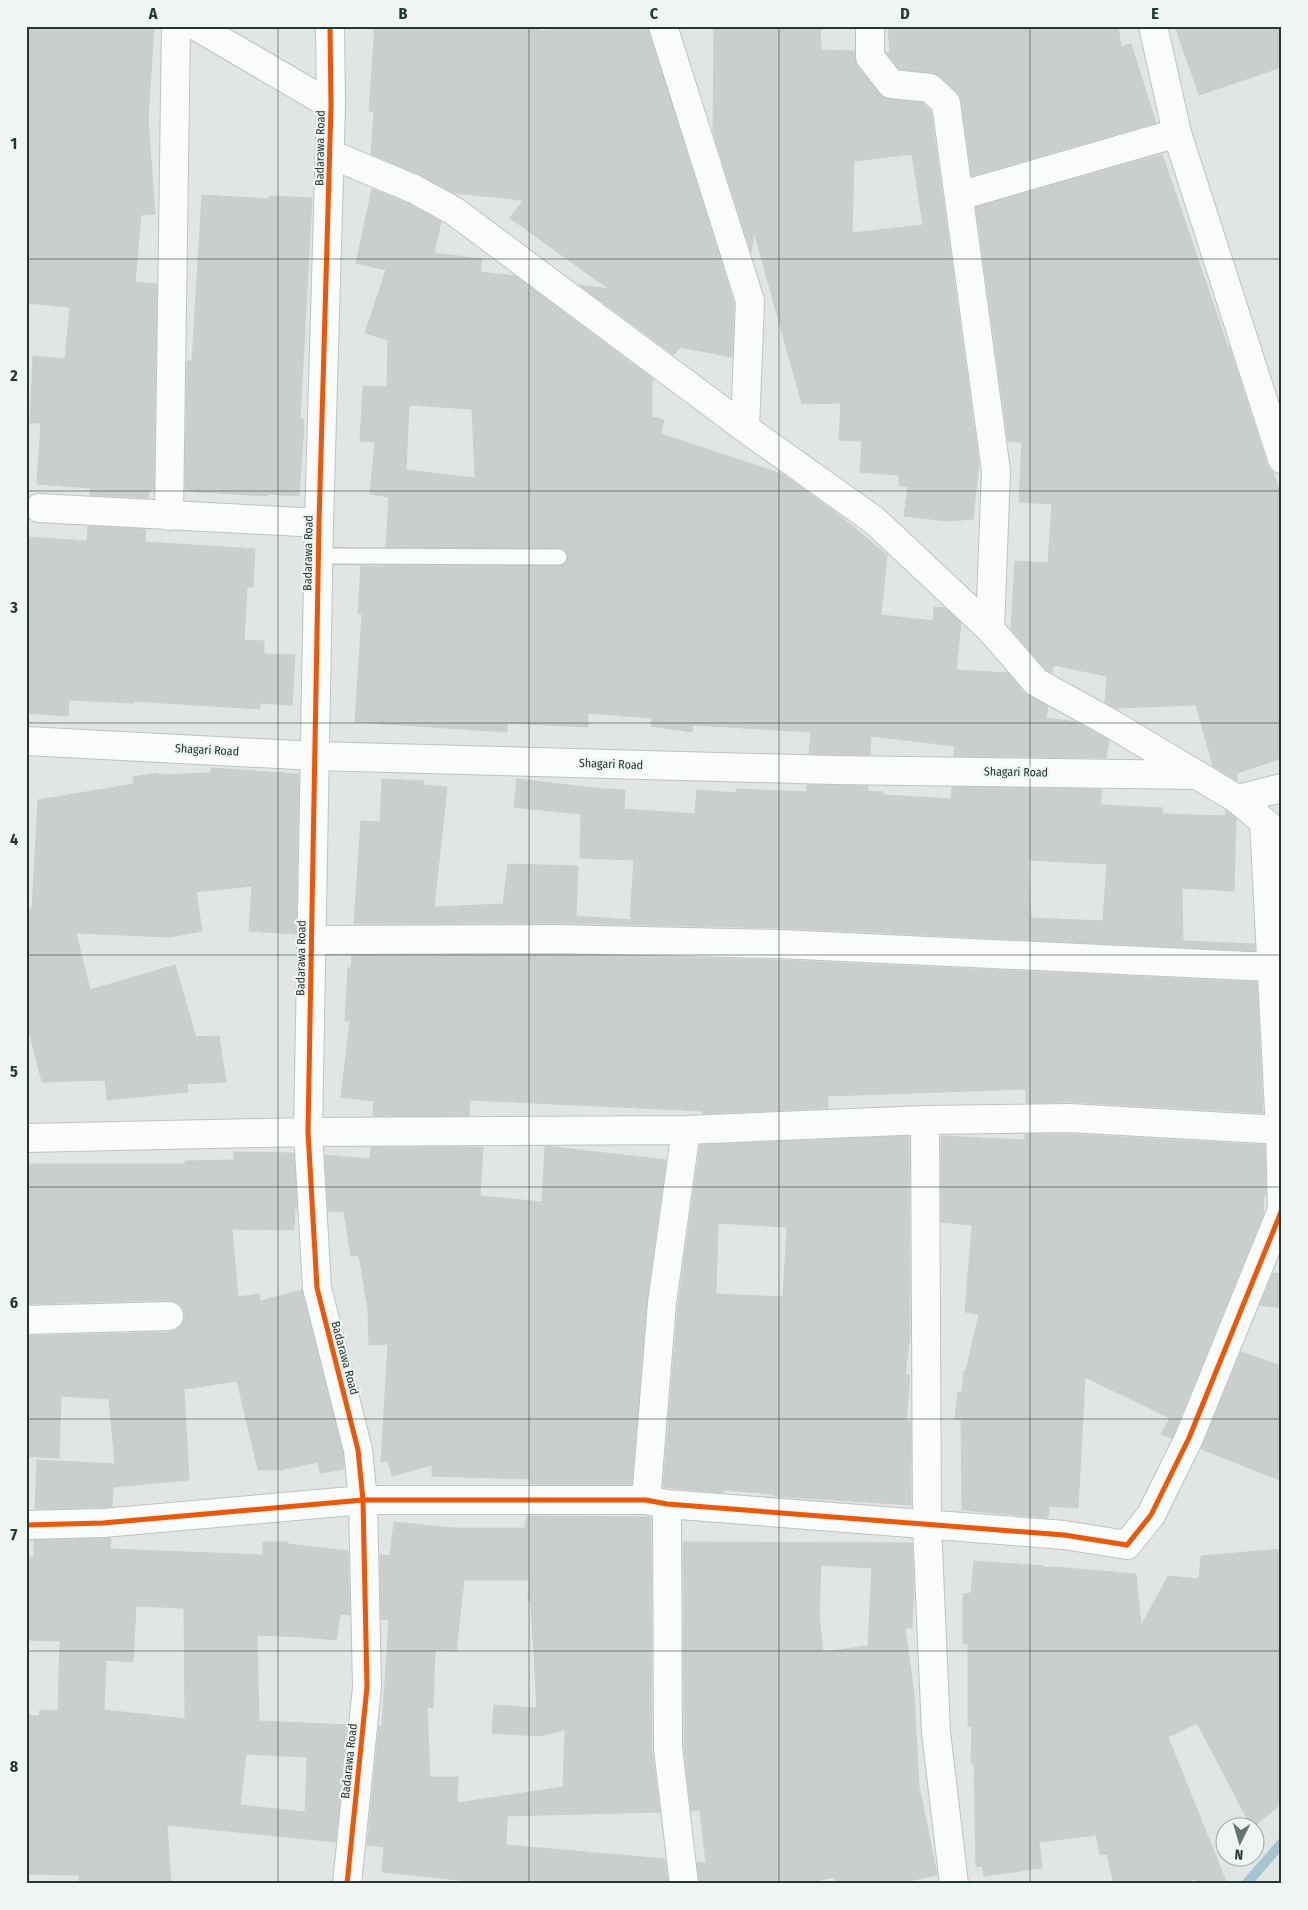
<svg xmlns="http://www.w3.org/2000/svg" width="1308" height="1910" font-family="'Fira Sans Condensed',sans-serif">
<rect width="100%" height="100%" fill="#e1e6e4"/>
<g fill="none" stroke-linecap="round" stroke-linejoin="round">
<!-- stream -->
<path stroke="#a6c4d0" stroke-width="10" d="M1246,1884L1282,1843"/>
</g>
<!-- building -->
<path fill="#cacfcd" stroke="#cacfcd" fill-rule="evenodd" d="M26,26H154L148,119L155,214L141,215L135,282L157,284L154,489H151V492H149L148,498L90,495L91,488L37,484L41,423H30L33,356L65,359L70,307L26,303Z
M375,26H538L539,31L589,26H648L734,303L732,357L680,347L674,355L579,285L609,289L510,218L523,200L454,193L420,175L371,154L374,112L369,111Z
M714,26H820L821,50L854,51L858,67L883,97L923,103L931,111L979,463L973,519L948,521L904,516L908,486H899V475L860,472L862,441L839,440L841,403L802,404L754,232L751,252L713,132ZM912,154L923,225L852,233L854,161Z
M888,26H1118L1121,47L1131,44L1156,123L972,176L961,101L957,92L941,77L932,73L899,69L886,52L890,53Z
M1175,26H1282V67L1199,95Z
M1162,154L1228,347L1229,346L1267,464L1273,472L1282,496V758L1237,773V781L1213,766L1196,705L1115,708L1105,702L1107,676L1053,665L1052,673L1046,670L1011,629L1015,561L1048,563L1052,504L1019,502L1022,442L1008,441L976,207Z
M372,189L407,203L441,222L434,253L482,259L480,272L516,276L654,380L652,382V417L664,420L661,434L782,474L834,511L887,555L881,615L933,621L934,607L945,608L961,623L956,670L1008,673L1024,692L1048,706L1046,718L1076,722L1109,740L1106,758L954,756L955,746L871,736L870,755L809,754L811,732L693,725L692,732L651,726L652,718L588,713V727L507,723V732L355,722L362,614H358L361,566L385,567V566H559L564,565L568,558L567,552L559,548L386,547L389,497L370,494L375,442L360,441L363,386L387,387L388,340L365,333L386,270L356,263ZM409,405L472,409L475,478L406,470Z
M202,195L269,199V196L312,198L300,419H303L304,426L299,496L268,494L267,496L185,491L187,361H192Z
M88,526L146,529L145,542L255,549L253,587H247L244,640L264,641V654L295,655L292,705L260,703V709L133,701V703L69,700L68,716L26,713V537L87,541Z
M211,768L299,774L296,934L249,931L252,886L196,892L202,931L170,937L76,933L90,990L175,965L196,1037L219,1036L226,1082L187,1084L188,1092L107,1100L105,1080L42,1082L26,1019V908L32,909L38,800L134,784L133,777L158,773V775L211,773Z
M382,779L424,781V785L447,787L434,907L503,904L508,864L578,866L576,916L630,920L634,860L580,858L581,814L514,807L517,779L604,789L625,790L624,809L695,814L697,790L736,793V789L807,792V785L868,786V791L883,792V795L951,799L952,787L1102,789L1100,805L1163,808L1162,814L1226,816L1225,810L1236,818L1234,891L1182,888L1183,941L1255,944V951L780,928L554,923L354,924L361,821L380,822ZM1028,860L1107,864L1103,921L1031,918Z
M352,955H554L779,960L1257,982L1263,1113L1070,1102L1026,1103V1089L828,1096V1108L703,1114V1111L470,1100L469,1116H373L374,1101L341,1097L350,1021H345L348,968H351Z
M1025,1134H1069L1265,1145L1266,1195H1264L1263,1215L1172,1438L1161,1434L1170,1418L1085,1377L1078,1508L1049,1506L1048,1518L962,1510L961,1419H955L958,1392H962L964,1371H966L979,1314L965,1312L972,1225L941,1222V1136L1025,1140Z
M909,1136L910,1335L905,1375H910L906,1421H911V1505L774,1496V1494L723,1490V1493L663,1487L678,1305L700,1145ZM718,1223L787,1227L783,1297L716,1294Z
M545,1146L666,1160L647,1301L632,1484H529L530,1479L432,1476V1465L392,1476L388,1461L381,1462L388,1344L369,1345L368,1310L359,1255L351,1256L344,1212L328,1211L325,1155L370,1159L371,1147H483L480,1196L542,1202Z
M234,1152L294,1153L297,1209L295,1208L294,1230L232,1229L238,1297L260,1294V1301L302,1290L343,1453L344,1469L320,1473L318,1462L280,1470H258L237,1381L184,1389L189,1480L113,1487L112,1507L35,1509L37,1460L115,1464L109,1399L61,1396L59,1458L26,1456V1336L169,1332L177,1330L182,1324L185,1315L183,1308L177,1303L169,1300L26,1304V1164H185V1161L234,1160Z
M1273,1273L1282,1274V1308L1260,1305Z
M1241,1352L1282,1366V1481L1201,1449Z
M527,1516L651,1517L652,1748L660,1812L507,1816L506,1845L665,1859L668,1884H498L382,1872L384,1847L367,1845L379,1726H382L389,1620L381,1619L380,1555L390,1556L394,1522L451,1528H525ZM464,1580H529L528,1602H531L537,1708L494,1705L492,1733L539,1736L565,1730L563,1787L457,1803L458,1777H430L427,1707L433,1708L435,1650L456,1651Z
M111,1538L110,1549L263,1555V1542H288V1544L348,1551L350,1615L340,1614L336,1640L304,1637L257,1635L259,1721L347,1725L336,1842L167,1825L171,1884H120L79,1881V1875L26,1874V1715L39,1716L40,1710L58,1711L60,1641L26,1640V1557H34V1540ZM136,1606L184,1608L185,1719L104,1710L106,1660L133,1662ZM246,1754L307,1757L305,1812L240,1805Z
M683,1542L912,1543L914,1585L912,1628H905L914,1694L919,1786L937,1875L895,1884H836L834,1877L804,1884H699L697,1862L706,1863L700,1810L691,1811L684,1747ZM821,1565L872,1568L868,1646L823,1652L819,1615Z
M1282,1549V1803L1252,1828L1197,1723L1168,1737L1227,1884H1198L1196,1879L1175,1884H1114L1107,1854L1100,1855L1096,1835L1039,1842L1042,1868L984,1876L982,1866L976,1867L974,1763H971L972,1726H968V1644H963V1594L971,1593L974,1561L1044,1566V1568L1054,1567L1136,1574L1141,1626L1168,1576L1199,1579L1201,1556Z"/>
<g fill="none" stroke-linecap="round" stroke-linejoin="round">
<defs>
<path id="lane" d="M318,556L559,557"/>
<path id="street" d="M196,26L331,105
M330,26L331,105L319,523L308,1132L317,1288L358,1450L363,1500L367,1687L347,1884
M663,26L750,301L745,428
M870,26V57L891,84L930,88L946,103L996,471L990,629
M1153,26L1177,133L1282,459
M330,154L414,189L454,211L745,428L875,521L990,629L1036,682L1112,724L1237,799L1282,837
M959,196L1177,133
M39,508L319,523
M169,516L176,26
M1237,799L1282,788
M1264,822L1280,1130L1282,1213
M312,940L554,939L780,944L1271,967
M925,1120L927,1525L936,1732L954,1884
M26,1138L308,1132L686,1130L925,1120L1069,1118L1282,1130
M26,1320L169,1316
M646,1500L662,1303L686,1130
M667,1504L668,1748L684,1884
M26,1525L103,1523L363,1500H646L667,1504L1064,1535L1127,1545L1151,1515L1189,1438L1281,1212"/>
<path id="secondary" d="M26,741L315,756L833,770L1197,775"/>
</defs>
<!-- lane casing -->
<use href="#lane" stroke="#bec3c1" stroke-width="18"/>
<!-- street casing -->
<use href="#street" stroke="#bec3c1" stroke-width="30"/>
<!-- secondary casing -->
<use href="#secondary" stroke="#bdc3c1" stroke-width="30"/>
<!-- lane -->
<use href="#lane" stroke="#fafbfb" stroke-width="15"/>
<!-- street -->
<use href="#street" stroke="#fafbfb" stroke-width="28"/>
<!-- secondary -->
<use href="#secondary" stroke="#fafbfb" stroke-width="28"/>
<defs>
<path id="cycleway" d="M330,26L331,105L319,523L308,1132L317,1288L358,1450L363,1500L367,1687L347,1884
M26,1525L103,1523L363,1500H646L667,1504L1064,1535L1127,1545L1151,1515L1189,1438L1281,1212"/>
</defs>
<!-- cycleway casing -->
<use href="#cycleway" stroke="#eff5f3" stroke-width="8"/>
<!-- cycleway -->
<use href="#cycleway" stroke="#e8590c" stroke-width="5"/>
</g>
<!-- grid -->
<path fill="none" stroke="#223634" stroke-width="1" stroke-opacity="0.55" d="M278,26V1884M529,26V1884M779,26V1884M1030,26V1884M26,259H1282M26,491H1282M26,723H1282M26,955H1282M26,1187H1282M26,1419H1282M26,1651H1282"/>
<g text-anchor="middle" stroke-width="4.5" stroke-linejoin="round" paint-order="stroke">
<!-- street labels -->
<g font-size="12" fill="#223634" stroke="#eff5f3">
<text transform="translate(320 148) rotate(-89)" y="4">Badarawa Road</text>
<text transform="translate(308 553) rotate(-89)" y="4">Badarawa Road</text>
<text transform="translate(207 750) rotate(3)" y="4">Shagari Road</text>
<text transform="translate(611 764) rotate(2)" y="4">Shagari Road</text>
<text transform="translate(1016 772) rotate(1)" y="4">Shagari Road</text>
<text transform="translate(301 958) rotate(-89)" y="4">Badarawa Road</text>
<text transform="translate(345 1358) rotate(75)" y="4">Badarawa Road</text>
<text transform="translate(349 1761) rotate(-84)" y="4">Badarawa Road</text>
</g>
</g>
<!-- border -->
<rect width="1308" height="1910" fill="none" stroke="#eff5f3" stroke-width="55"/>
<!-- north arrow -->
<g transform="translate(1240 1842) rotate(185)"><circle r="24" fill="#eff5f3" stroke="#9da9a7"/>
<path d="M0-4L9 19L0 12L-9 19Z" fill="#657472"/>
<text y="-8" font-size="14" font-weight="bold" text-anchor="middle" fill="#223634">N</text>
</g>
<rect x="28" y="28" width="1252" height="1854" fill="none" stroke="#223634" stroke-width="2"/>
<g font-size="16" text-anchor="middle" font-weight="bold" fill="#223634">
<text x="153" y="19">A</text>
<text x="403" y="19">B</text>
<text x="654" y="19">C</text>
<text x="905" y="19">D</text>
<text x="1155" y="19">E</text>
<text x="14" y="149">1</text>
<text x="14" y="381">2</text>
<text x="14" y="613">3</text>
<text x="14" y="845">4</text>
<text x="14" y="1077">5</text>
<text x="14" y="1308">6</text>
<text x="14" y="1540">7</text>
<text x="14" y="1772">8</text>
</g>
</svg>
